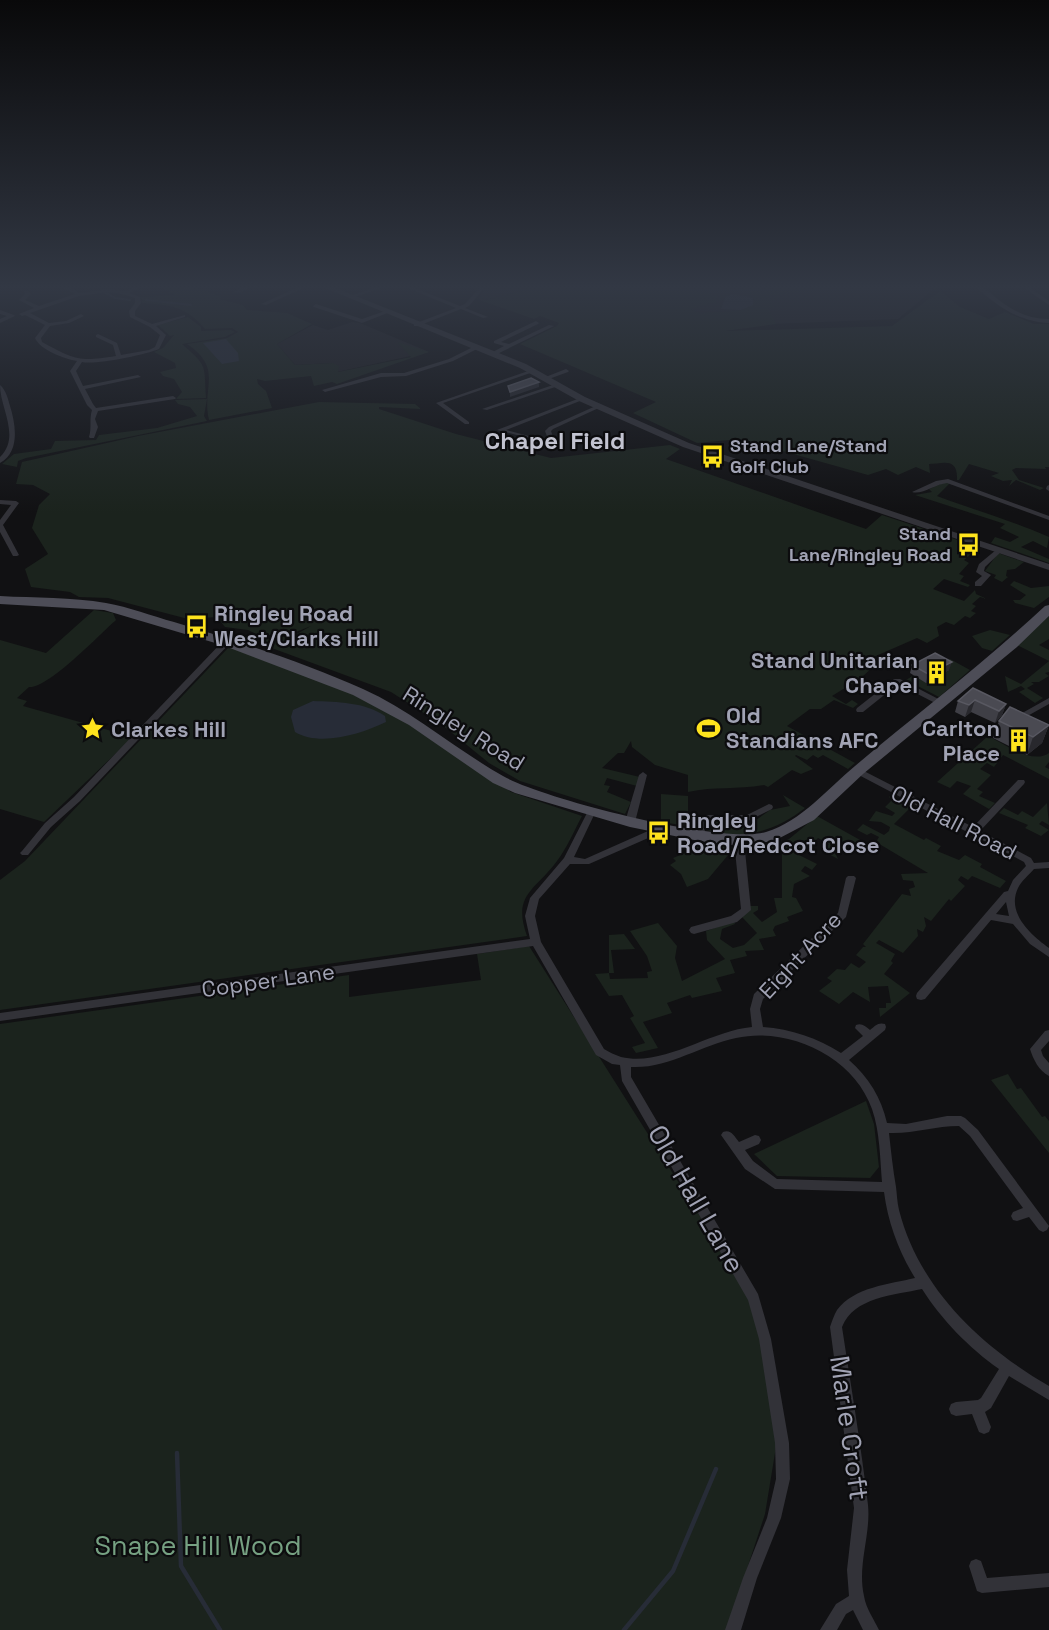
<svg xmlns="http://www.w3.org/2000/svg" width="1049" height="1630" font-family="'Space Grotesk',sans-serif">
<rect width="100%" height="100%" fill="#111113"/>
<!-- built -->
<path fill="#1d1d20" d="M488,285H544L482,301L478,299Z
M579,285H939L898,319L771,324L716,332Z
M352,322L360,323L429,352L337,372L333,363L295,365L277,344L313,325L328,330Z"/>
<!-- green -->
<path fill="#1b231d" d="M544,285L632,287L636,292L644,293L647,290L637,285C646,285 652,289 661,290C679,292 701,288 716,296V302L691,309L701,314C718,309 740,316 754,302L753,298L747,296L753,290C773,294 792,282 813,286L796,293L769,295L773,307L768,308L776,324L725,331L892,326L940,291L960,307L989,319L1005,312L1034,324H1049V467H1045L1046,469L1016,468L1012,470L1019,480L1044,488L1040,490L1016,480L1009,486L1012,480L1003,481L991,476L999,473L969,464L959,480H957C958,456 942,464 929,464L930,473L916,467L898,475L886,469L868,475L740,439L697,443L633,413L656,402L520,344L557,326L559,323L540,316L534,319L482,301Z
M171,286C185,290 196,286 210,290L208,292L221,297L219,299L243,305L247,310L287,313L312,324L277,344L295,365L333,363L339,366L338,372L411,357L398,343H401L429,352L337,384L332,382L314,386L311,376L265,381L257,379L258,384L266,391L272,408L209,420C201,387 224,369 187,344L227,338L238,332L232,328L205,329C186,306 170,305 142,303L141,297L176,295L163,289Z
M188,317L201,327V331L231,330L235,332L225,337L182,344C208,367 204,364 206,398L176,399L182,392L174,379L163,376L160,372L176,368L175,363L154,352L163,348L174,335L170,336L158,325Z
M207,399L204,416L207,421L26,458L18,461L17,467L2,464L14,454L51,449L55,441L96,440L99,435L157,428L197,416L190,407L178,404L175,400Z
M319,402L415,404L421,409L379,407V409L456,434L551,458L670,445L680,449L666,459L866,529L882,515L979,547L964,560L969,563L959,574L964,576L960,581L970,585L968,587L944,579L933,589L964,601L975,590L976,594L987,599L980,597L972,604L976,606L971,611L976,613L970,618L965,616L954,625L946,622L937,627L939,636L927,643L917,638L869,659L876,664L861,678L832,696L846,704L852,700L858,704L853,708L834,700L821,709H810L787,726L855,763L848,769L823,755L818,758L813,755L807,760L796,755L795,756L813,769L801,774L792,770L768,787L764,785C736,790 715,786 688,792V775L655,765L632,747L631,741L624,753H618L602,768L640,777L637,786L607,778L604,785L610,786L607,792L631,802L625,814L520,781L489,763L441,724L391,692L250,640L293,636L311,626L296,632L260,636L248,630L225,627L217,617L188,619L108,598L79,597L70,592L31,587L25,569L48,554L32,528L39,505L50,494L33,485L16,484L22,462L138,436Z
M943,483H950L937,496C980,512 1007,519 1049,537L1047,548L1033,541L1021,547L1049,559V563L991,543L995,537L1010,542L1019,537L1000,528L1005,524L915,495L932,492L929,489Z
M998,553L1024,562L1015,569L1007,570L1006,576L1008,577L1002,582L994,578L996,575L985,571Z
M1014,581L1031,588L1049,586V597L1034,608L1015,603L1013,600H1020L1026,595L1010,585Z
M94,610L113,613L116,620C100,634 48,689 29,687L17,698L27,701L23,706L133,737L44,822L0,809V640L46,653Z
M1049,616V639L1039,645L1049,650V672L1045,673L1049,676L1039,682H1031L1034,684L1027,688L1043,698L1035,703L1019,692L1025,689L1021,686L1008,692L1005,676L1021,684L1049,661L1017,645Z
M990,630L1010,635L992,651L982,648L972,636Z
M229,647L346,691L410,723L511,792L582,816C574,831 567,848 557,861C535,891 512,894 527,936L0,1010V880L25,861Z
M950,659L970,670L939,697L906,680L914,675L933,681L946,672L939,666Z
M988,736C1005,744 1032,765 1049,753V762L1045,767L1049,769V779L1003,755L994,767L987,763L980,769L991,775L977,789L983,792L979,796L995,803L989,809L963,794L971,786L957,781L950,788L937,782Z
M661,794L688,796V826L661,822Z
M783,795L805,808C774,832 744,840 706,830L713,819L723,818L748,826L770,810L790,806Z
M891,795L912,806L894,824L924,840L926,838L941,846L937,851L959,860L965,855L982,864L980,867L1006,881L1000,888L972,876L968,880L961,876L958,880L965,886L951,901L949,899L931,921L924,917L926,926L923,932L917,929L918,936L903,953L879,940L876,943L895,954L891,961L893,963L884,974L910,993L880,1017L879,1008H886V1003H891L888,986L868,987L870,1002L853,992L839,1004L819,991L832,981L827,978L837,969L845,970L851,963L859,968L866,962L856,955L863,947H866L863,944L902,894L911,896L909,889L915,887L913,881L903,880L901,874L928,873L876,842L879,837L871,833L867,835L857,830L863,824L884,835L889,831L890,827L881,822L869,821L876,811L892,816L895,813L885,807L892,800L889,797Z
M1047,803L1049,825L1042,821L1039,824L1049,830L1041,836L1025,828L1028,825L999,813L1004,808L1018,815L1022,811L1033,817Z
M817,816L871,846L836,842L835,846H832L838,859L823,851L829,844L818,838L805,851L799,848L795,853L817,864L812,870L805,866L801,871L810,876L794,884L792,897L796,898L803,911L787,917L789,921L775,926L773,930L776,936L759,939L764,950L745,951L747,956L730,960L735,973L716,978L722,991L692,998L690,995L667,1003L672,1013L643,1022L658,1048L636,1053L632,1047L645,1043L630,1018L634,1016L622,995L609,996L595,974L609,973V935L624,934L635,949L611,950L614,973H609L610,979L648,978L647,972L652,971L647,956L630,931L658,923L677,946L675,958L682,981L725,959L707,940L706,931L734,921L735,924L722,929L720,939L733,948L744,945L757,933L742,917L749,906H758V910L753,913L762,922L777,912L774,898H782V853H747L789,839Z
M681,841L730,846L734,848L708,879L687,887L681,874L670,865L676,861L673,858L690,851Z
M529,946L715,1240L750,1301L763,1351L776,1447L765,1514L727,1630H0V1024L349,975V997L481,980L477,954Z
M1008,1074L1017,1089L1021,1088L1042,1117L1045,1116L1049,1121V1153L991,1080Z
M866,1101L874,1124L879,1167L870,1178L777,1176L754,1154Z"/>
<!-- water -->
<path fill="#272c37" d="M735,294L753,298V305L741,310L721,309L726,296Z
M226,339L238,353L239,361L222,364L203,343Z
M313,701C337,702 365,702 385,716L386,722C361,734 320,747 295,732L291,717L293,710Z"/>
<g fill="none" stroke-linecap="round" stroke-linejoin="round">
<!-- stream-far1 -->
<path stroke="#272c37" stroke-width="2" d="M81,285L90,288
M104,292L115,298L130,300
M146,300L191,305"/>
<!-- stream -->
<path stroke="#272c37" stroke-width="4.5" d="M177,1453L181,1566L220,1630
M624,1630L673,1571L716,1469"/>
<!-- minor -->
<path fill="#323238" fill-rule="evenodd" d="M54,285H66L80,293L108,289L125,291L140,285H147L129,293L140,297L141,303L135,311V316L152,324L185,315V317L156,326L166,335L159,349C145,355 95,365 82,362L76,371L83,386L138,375L141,377L85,389L93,404L96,408L173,396L176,398L175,399L98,411L95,419L98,427L94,438H90L89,437C92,427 89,420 92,410L87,405L70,371L77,361C65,359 40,350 35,338L45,325L25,315L22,316L19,314L34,308L19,300L25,294L24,291H28L31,294L25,300L39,306L75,294L61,287H54ZM108,292L122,294L135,298V303L129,311L130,317L150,327L160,335L155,347L149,350L121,355L117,343L98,334L96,335V337L113,345L116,356C79,362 75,360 42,342L41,338L50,326L69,323L84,316L81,314L66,321L49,323L30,313L79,296Z
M190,285H197L188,290L183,289Z
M247,285H254L239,293L234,292Z
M303,285H310L266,305L261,304Z
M382,285H390L352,298L347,297Z
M400,285H407L460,306L465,304L482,285H487L469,306L465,308L488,317L483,318L461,309L418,326H414V324L456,308Z
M974,285C984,285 994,297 1003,303C1017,313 1031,319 1049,319V323C1019,322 995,305 974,285Z
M1020,285H1026L1049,301V305Z
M316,304L362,319L385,311L390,312L362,323L314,307L313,306Z
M0,310L14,315L15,316L0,323V319L7,316L0,314Z
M536,321L539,323L538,324L501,342L509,344L549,325L554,326L495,355H491V353L504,346L494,343V341Z
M475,346L478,348L477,349L453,361L406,376L381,377L325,392L322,390L381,373H404L449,359Z
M566,369L569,371L568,372L546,380L543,378Z
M531,370L536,371L443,403L469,422V424H465L436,403Z
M556,384L561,385L487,410L482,409Z
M0,385C6,390 8,399 10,406C16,425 20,452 0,463V457C21,437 0,408 0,385Z
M580,398L585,399L506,430L540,439V441L497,430Z
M598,405L603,406L553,429L551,431L554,440L551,442H547L546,441L548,439L545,431L549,427Z
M948,479L1049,516V520L947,483C936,484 922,495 912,492L936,481Z
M1049,485V491L1046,489L1047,486Z
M0,500L16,501L19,503L3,525L19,555L17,556H13L0,532V520L11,505L0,504Z
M998,549L1002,551L985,567L984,571L991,575L981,586H975V582L982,576L976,572L979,564L996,550Z
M224,640H230L231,642L80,801L51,827L28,855H22L20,853L22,851L45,823L74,797Z
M894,679H900L946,703L942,706L939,705L898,684L863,712H857L856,710L857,708Z
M1049,698V704L1022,719L1019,720L1015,717Z
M858,768L973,827L1018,780H1024L1025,782L1024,784L980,831L1031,858L1034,863L1049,862V868L1034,869C1029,875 1021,881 1018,888C1006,913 1031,935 1049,948V957L1030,944L1013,924L991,920L925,999L921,1000L917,999L916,996L917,993L1004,892L1008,891L1013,880L1026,866L1024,862L855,773L854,771ZM1006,902L1009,916L996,914Z
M643,772L647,775L635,822L630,825L625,822L639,775Z
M769,804L772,805L773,807L772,809L748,821L711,820L708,822L702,838H696L694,836L699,820L706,815H747Z
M591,810L595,813L574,857L585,859L648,831L650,826H656L658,828L655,835L589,864H570L539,899L535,916L541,942L604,1049C609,1052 615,1055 621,1057C664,1067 709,1031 752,1027L750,1009L754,994L838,913L846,878L848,876H854L856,878L846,917L763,999L760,1009L763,1027C791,1029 818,1038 841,1053L863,1036L855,1028L856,1025C862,1023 865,1026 870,1030C875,1026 878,1022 885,1024L886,1027L885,1030L849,1060C869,1078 881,1097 887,1123L906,1124L947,1116H961L965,1118L978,1130L1049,1226L1047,1230L1043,1232L1039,1230L1029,1217L1017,1221L1013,1220L1011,1216L1013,1212L1023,1208L970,1136L959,1126C935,1126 913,1134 889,1133C891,1151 893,1170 896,1187C897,1194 897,1202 899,1210C919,1288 980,1346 1049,1386V1400L1009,1376L991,1408L985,1412L991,1427L989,1432L984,1434L979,1432L972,1414L956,1416L951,1414L949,1409L951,1404L956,1402L978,1400L981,1398L999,1369C969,1348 941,1319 922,1289C894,1295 854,1297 842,1327C851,1386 861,1445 868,1505C871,1535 857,1565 864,1596C866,1609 874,1619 879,1630H863L853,1610L846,1614L837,1630H820L836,1604L849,1596L847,1570L854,1508L830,1327C832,1321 834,1315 837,1310C854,1287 890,1284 915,1278C899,1252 888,1223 884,1192L775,1189L745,1169L721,1135L723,1132C731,1129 734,1136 739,1142L755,1135L759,1136L761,1140L759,1144L745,1150L753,1161L777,1179L882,1182C880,1158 880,1132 872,1109C854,1057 789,1026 736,1038C701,1045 668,1069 631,1067V1077L758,1294L771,1339L789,1443L790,1479L781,1518L757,1578L741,1630H725L743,1578L767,1518L776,1479L775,1443L759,1339L748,1300L622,1081L620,1065L612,1064L596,1055L533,946L0,1021V1013L530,939L525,916L530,898L564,858L587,813Z
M739,838L744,841L751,910L737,922L694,934L691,933L689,930L691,927L731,916L741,909L734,841Z
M1049,1030V1041L1041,1050L1043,1056L1049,1063V1076C1039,1071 1033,1059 1030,1049L1045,1031Z
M976,1559L981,1561L987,1578L1049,1573V1587L982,1593L977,1591L969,1566L971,1561Z"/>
<!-- tertiary -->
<path fill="#323238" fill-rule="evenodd" d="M318,285H328L526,364L585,397L689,443L1049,564V570L683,447L579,401L520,368Z"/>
<!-- primary -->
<path fill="#4d4d57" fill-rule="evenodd" d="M0,596C35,598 72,597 106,603C129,607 152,616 174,622C237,641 303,662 363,689C414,712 455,749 503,776C543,799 724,845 766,832C802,821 827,789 855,766C918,713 984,663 1045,606L1049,605V616L1017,647L863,774L814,820L774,841L739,846L699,841L630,827L515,793L493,783L409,725L353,695L222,645L104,610L0,604Z"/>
</g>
<!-- wall -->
<path fill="#3f3f46" d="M912,665L949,670L926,683L910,673Z
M973,688L1006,704L1002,715L995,723L971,712L965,717L955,712L958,701Z
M999,721L1049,725L1042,743L1027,755L993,738Z"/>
<!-- shaded-wall -->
<path fill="#28282d" d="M539,382V387L510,397V392Z
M952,662L949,670L926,683L928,674Z
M975,700L971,712L965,717L969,705Z
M1006,704L1002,715L995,723L999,711Z
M1049,725L1042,743L1027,755L1033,737Z"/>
<!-- building -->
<path fill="#4a4a52" stroke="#585861" stroke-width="1.5" d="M531,378L539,382L510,392L508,386Z
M935,653L952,662L928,674L912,665Z
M973,688L1006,704L999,711L975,700L969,705L958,701Z
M1010,707L1049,725L1033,737L999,721Z"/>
<!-- sky -->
<linearGradient id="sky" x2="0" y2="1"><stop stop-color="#09090a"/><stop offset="0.56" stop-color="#323844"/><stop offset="1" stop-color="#323844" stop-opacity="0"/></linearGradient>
<rect width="1049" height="513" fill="url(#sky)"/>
<!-- icons -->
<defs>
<symbol id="bus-bare" viewBox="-9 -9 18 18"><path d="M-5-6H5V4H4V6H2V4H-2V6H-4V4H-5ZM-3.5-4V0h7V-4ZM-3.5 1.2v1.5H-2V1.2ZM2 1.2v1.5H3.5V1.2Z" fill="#fee31d" stroke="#0c0c0e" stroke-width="2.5" paint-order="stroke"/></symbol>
<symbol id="building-bare" viewBox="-9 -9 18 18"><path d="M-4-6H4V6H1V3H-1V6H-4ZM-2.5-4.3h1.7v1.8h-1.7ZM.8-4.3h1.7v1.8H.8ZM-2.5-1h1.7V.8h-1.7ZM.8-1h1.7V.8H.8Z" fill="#fee31d" stroke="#0c0c0e" stroke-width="2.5" paint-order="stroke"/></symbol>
<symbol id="stadium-bare" viewBox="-9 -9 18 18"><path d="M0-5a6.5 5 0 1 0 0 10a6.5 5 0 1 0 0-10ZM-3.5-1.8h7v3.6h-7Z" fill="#fee31d" stroke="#0c0c0e" stroke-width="2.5" paint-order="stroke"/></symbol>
<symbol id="sight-bare" viewBox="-9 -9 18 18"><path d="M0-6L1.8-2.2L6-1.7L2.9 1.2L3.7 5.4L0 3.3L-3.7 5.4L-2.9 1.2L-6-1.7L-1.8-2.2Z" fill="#fee31d" stroke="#0c0c0e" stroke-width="2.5" paint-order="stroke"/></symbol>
</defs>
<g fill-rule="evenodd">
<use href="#bus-bare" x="696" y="440" width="33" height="33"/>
<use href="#bus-bare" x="952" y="528" width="33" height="33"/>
<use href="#bus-bare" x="180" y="610" width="33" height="33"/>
<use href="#building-bare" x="920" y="656" width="33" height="33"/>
<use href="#stadium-bare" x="692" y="712" width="33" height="33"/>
<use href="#sight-bare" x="76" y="712" width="33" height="33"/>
<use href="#building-bare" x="1002" y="724" width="33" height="33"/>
<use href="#bus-bare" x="642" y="816" width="33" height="33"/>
</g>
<g text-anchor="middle" stroke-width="4.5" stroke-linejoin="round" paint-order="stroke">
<!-- far-poi labels -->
<g font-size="18" font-weight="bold" fill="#a1a3b4" stroke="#0c0c0e" text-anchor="start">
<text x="730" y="452">Stand Lane/Stand<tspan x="730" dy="21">Golf Club</tspan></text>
<text x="951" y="540" text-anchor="end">Stand<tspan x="951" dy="21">Lane/Ringley Road</tspan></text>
</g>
<!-- poi labels -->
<g font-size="22" font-weight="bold" fill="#a1a3b4" stroke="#0c0c0e" text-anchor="start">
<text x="214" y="621">Ringley Road<tspan x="214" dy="25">West/Clarks Hill</tspan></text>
<text x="918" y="668" text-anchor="end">Stand Unitarian<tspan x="918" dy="25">Chapel</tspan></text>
<text x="726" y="723">Old<tspan x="726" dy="25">Standians AFC</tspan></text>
<text x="1000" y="736" text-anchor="end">Carlton<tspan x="1000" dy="25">Place</tspan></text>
<text x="111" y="737">Clarkes Hill</text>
<text x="677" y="828">Ringley<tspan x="677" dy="25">Road/Redcot Close</tspan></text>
</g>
<!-- street labels -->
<g font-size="22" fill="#a1a3b4" stroke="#0c0c0e">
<text transform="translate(464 728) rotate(32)" y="8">Ringley Road</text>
<text transform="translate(954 822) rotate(27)" y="8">Old Hall Road</text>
<text transform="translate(800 955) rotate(-47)" y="8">Eight Acre</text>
<text transform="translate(268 980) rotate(-8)" y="8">Copper Lane</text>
</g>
<!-- far-district labels -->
<g font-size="24" font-weight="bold" fill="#c2c3d0" stroke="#0c0c0e">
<text x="555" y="449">Chapel Field</text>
</g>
<!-- near-street labels -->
<g font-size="27" fill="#a1a3b4" stroke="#0c0c0e">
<text transform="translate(696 1199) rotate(60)" y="9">Old Hall Lane</text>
<text transform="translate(849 1428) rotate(82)" y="9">Marle Croft</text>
</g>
<!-- near-park labels -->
<g font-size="27" fill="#76a182" stroke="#0c0c0e">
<text x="198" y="1555">Snape Hill Wood</text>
</g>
</g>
</svg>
